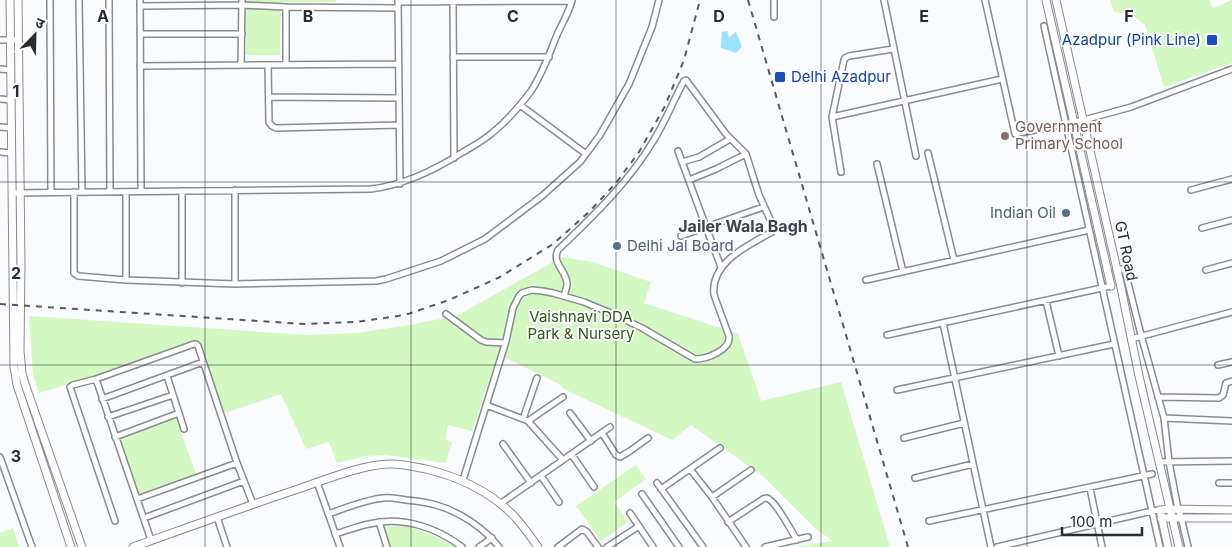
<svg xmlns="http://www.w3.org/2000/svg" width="1232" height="547" font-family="Inter,'Noto Sans Devanagari',sans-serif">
<rect width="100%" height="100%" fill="#f9fbfe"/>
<!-- green -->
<path fill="#d4f8c2" d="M246,0H336V2H281L280,55H246Z
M1110,0H1209L1213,8L1232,0V63L1164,87L1145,25C1135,16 1128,13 1114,12Z
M562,257L592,262L651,282L644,303L738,334L761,401L841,382L890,547H794L833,541L816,529L764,477L691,425L672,440L564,389L559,384L498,354L472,431L448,425L445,439L452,442L446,463L385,455L367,456L337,463L329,442L306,449L281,394L225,413L197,345L39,393L33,375L29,316L307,335L356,333L404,326L456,316Z
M176,418L196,474L138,494L119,438Z
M636,465L646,479L614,502L628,522L601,541L576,506Z
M404,526C422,531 439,536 454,547H390L384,527Z
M13,528L19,547H0V533Z"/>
<!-- water -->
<path fill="#9ae3fe" d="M727,31L729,37L736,32L742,47L736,53L721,48L722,32Z"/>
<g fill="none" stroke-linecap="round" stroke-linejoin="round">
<defs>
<path id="street" d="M50,0L51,192
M79,0L82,192
M109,0L110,192
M140,0L141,191
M398,0L400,184
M884,0L916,156
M985,0L1015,134L1084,120L1131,107L1232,69
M398,2L572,1
M453,2L454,158
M140,6L242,5L286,7
M774,17V0
M1044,26L1160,547
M140,34H242
M0,40H18
M453,57H549
M241,65L242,0
M268,65L269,122L272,126L276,128L399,125
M286,65V7L398,8
M140,66L398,64
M0,69L11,70
M269,97L398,98
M0,99L11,100
M520,105L586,154
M832,117L1002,79
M0,127L12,128
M678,151L706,227L721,267
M0,152L12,153
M928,153L954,260
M682,162L699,157L730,139
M877,164L903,272
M841,172L832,117L844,60L845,58L849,56L893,49
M689,180L716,169L746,154
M235,190V284
M1191,190L1232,179
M182,191V283
M74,192V273L78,276L126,280
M126,192V280L235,284L376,281L386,279L441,261L485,239L542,196L580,162L586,154L600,135L629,84L652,27L659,0
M12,193L371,189C405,185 435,170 463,152C473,146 483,141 492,133C507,121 520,106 531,91C543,73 549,54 557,35C562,23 569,13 572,0
M1202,228L1232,220
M681,236L763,207
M1116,269H1122L1125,271L1141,335L1164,418L1169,462L1178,509L1181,517L1188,547
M1206,270L1232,263
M866,280L1089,230
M1046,301L1059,356
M446,314L481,340L486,342L505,343
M943,323L991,547
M887,335L1111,286
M1131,339L1232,312
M1218,365L1232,362
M167,376L184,429
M96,379L151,540
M897,390L1114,344
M1158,397L1219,398L1223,395L1226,383L1232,381
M102,399L203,362
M486,405L523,419L528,421L563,460
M570,413L591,441
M108,417L173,395
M1164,418L1232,421
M523,419L537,378
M528,421L563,397
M602,433L616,455L620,457L630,451L648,438
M115,437L179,413
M904,438L964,423
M503,444L531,483
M572,455L594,487
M0,457L32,547
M1159,462L1232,461
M690,469L712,497L746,547
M541,476L559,502
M915,478L973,464
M463,480L506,341L513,308L519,296L522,293L532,290L542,291L553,293L584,302L613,314L642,328L695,359C707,359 731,350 729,336L714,295C710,262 749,245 772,232L774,228L759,195L746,154L726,134L686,80L684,81C673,101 665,123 652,143C628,183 592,217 558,250C551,263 567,271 567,284C567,288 565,292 564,296
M317,482L340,547
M657,483L703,547
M1219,483H1232
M1090,488L1102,547
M661,489L720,448
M642,494L679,547
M712,497L751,470
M137,499L237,463
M500,504L610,427
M630,513L653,547
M328,514C346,508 364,500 383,498C391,497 398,499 406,500C416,501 426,502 436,505C460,512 484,528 499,547
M217,517L227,547
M144,518L244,481
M115,521L70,387L73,385L96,379L194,344H196L198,346L237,463L253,504
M929,521L1152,474
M379,522L387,547
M728,522L763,499C767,498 767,497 770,500C778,505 791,531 797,540
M335,534C346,531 358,526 369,524C402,516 436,527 462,547
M479,547L492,538
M558,547L582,529L587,532L598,547
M607,547L639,526
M765,547L808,537
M997,547L1152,511L1160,510"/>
<path id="secondary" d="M10,0L14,367L17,385L71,547
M18,0L21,264L20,351L22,373L25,384L82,547
M1046,0L1111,286
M1056,0L1120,283L1139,376L1179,547
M1161,518H1232
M133,547C189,527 244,507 301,488C327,479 362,465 388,464C401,463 414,467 426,469C459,477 491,492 515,517C523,526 531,537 538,547
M1168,547L1160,510L1170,509L1232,510"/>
</defs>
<!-- street casing -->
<use href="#street" stroke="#878b92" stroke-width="8"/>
<!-- secondary casing -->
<use href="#secondary" stroke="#878b92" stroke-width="9"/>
<!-- street -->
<use href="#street" stroke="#fff" stroke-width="5"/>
<!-- secondary -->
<use href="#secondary" stroke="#fff" stroke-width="7"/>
<!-- rail -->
<path stroke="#585a5c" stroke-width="2" stroke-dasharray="6 6" stroke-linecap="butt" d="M748,0L908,547
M0,304L304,324L356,322L405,315L449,300L500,277L553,244L589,212L616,183L639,152L665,106L684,60L700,0"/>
</g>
<!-- grid -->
<path fill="none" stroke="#2a2c2e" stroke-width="1" stroke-opacity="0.55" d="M205,0V547M411,0V547M616,0V547M821,0V547M1027,0V547M0,182H1232M0,365H1232"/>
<!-- markers -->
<g fill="#1a4fb4" stroke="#f9fbfe" stroke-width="2">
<rect x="1206" y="34" width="12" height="12" rx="2.5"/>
<rect x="774" y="71" width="12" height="12" rx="2.5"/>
</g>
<circle fill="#8d6e63" stroke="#f9fbfe" stroke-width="2" cx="1005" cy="136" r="5"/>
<g fill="#5c6f8a" stroke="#f9fbfe" stroke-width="2">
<circle cx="1066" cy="213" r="5"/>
<circle cx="617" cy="246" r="5"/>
</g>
<g text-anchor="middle" stroke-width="4" stroke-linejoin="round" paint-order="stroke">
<!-- transit labels -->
<g font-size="15" fill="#164399" stroke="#f9fbfe" text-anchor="end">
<text x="1201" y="45">Azadpur (Pink Line)</text>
<text x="791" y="82" text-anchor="start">Delhi Azadpur</text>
</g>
<!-- education labels -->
<g font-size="15" fill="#785e54" stroke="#f9fbfe" text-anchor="start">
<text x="1015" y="132">Government<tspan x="1015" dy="17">Primary School</tspan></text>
</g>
<!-- service labels -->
<g font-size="15" fill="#4e5e75" stroke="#f9fbfe" text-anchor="end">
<text x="1056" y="218">Indian Oil</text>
<text x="627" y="251" text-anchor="start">Delhi Jal Board</text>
</g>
<!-- street labels -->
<g font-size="15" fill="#2a2c2e" stroke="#f9fbfe">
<text transform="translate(1126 251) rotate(78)" y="5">GT Road</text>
</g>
<!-- park labels -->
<g font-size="15" fill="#315b13" stroke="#f9fbfe">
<text x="581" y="322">Vaishnavi DDA<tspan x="581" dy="17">Park &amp; Nursery</tspan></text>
</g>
<!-- neighbourhood labels -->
<g font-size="16" font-weight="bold" fill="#3e4248" stroke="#f9fbfe">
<text x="743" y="232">Jailer Wala Bagh</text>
</g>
</g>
<g font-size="16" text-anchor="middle" font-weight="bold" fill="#2a2c2e" stroke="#f9fbfe" stroke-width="4" stroke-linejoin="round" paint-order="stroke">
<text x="103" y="22">A</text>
<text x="308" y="22">B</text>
<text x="513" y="22">C</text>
<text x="719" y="22">D</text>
<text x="924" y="22">E</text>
<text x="1129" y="22">F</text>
<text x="16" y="97">1</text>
<text x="16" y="279">2</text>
<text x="16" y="462">3</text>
</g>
<!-- north arrow -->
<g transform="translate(35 35) rotate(23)" stroke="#f9fbfe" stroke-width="4" paint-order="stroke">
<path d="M0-4L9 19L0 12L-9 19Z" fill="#2a2c2e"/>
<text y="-8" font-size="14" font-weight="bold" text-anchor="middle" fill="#2a2c2e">उ</text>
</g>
<!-- scale -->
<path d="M1062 527v8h80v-8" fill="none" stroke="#2a2c2e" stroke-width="2.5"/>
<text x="1070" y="527" font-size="15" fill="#2a2c2e" stroke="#f9fbfe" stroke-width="4" paint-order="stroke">100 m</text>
</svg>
